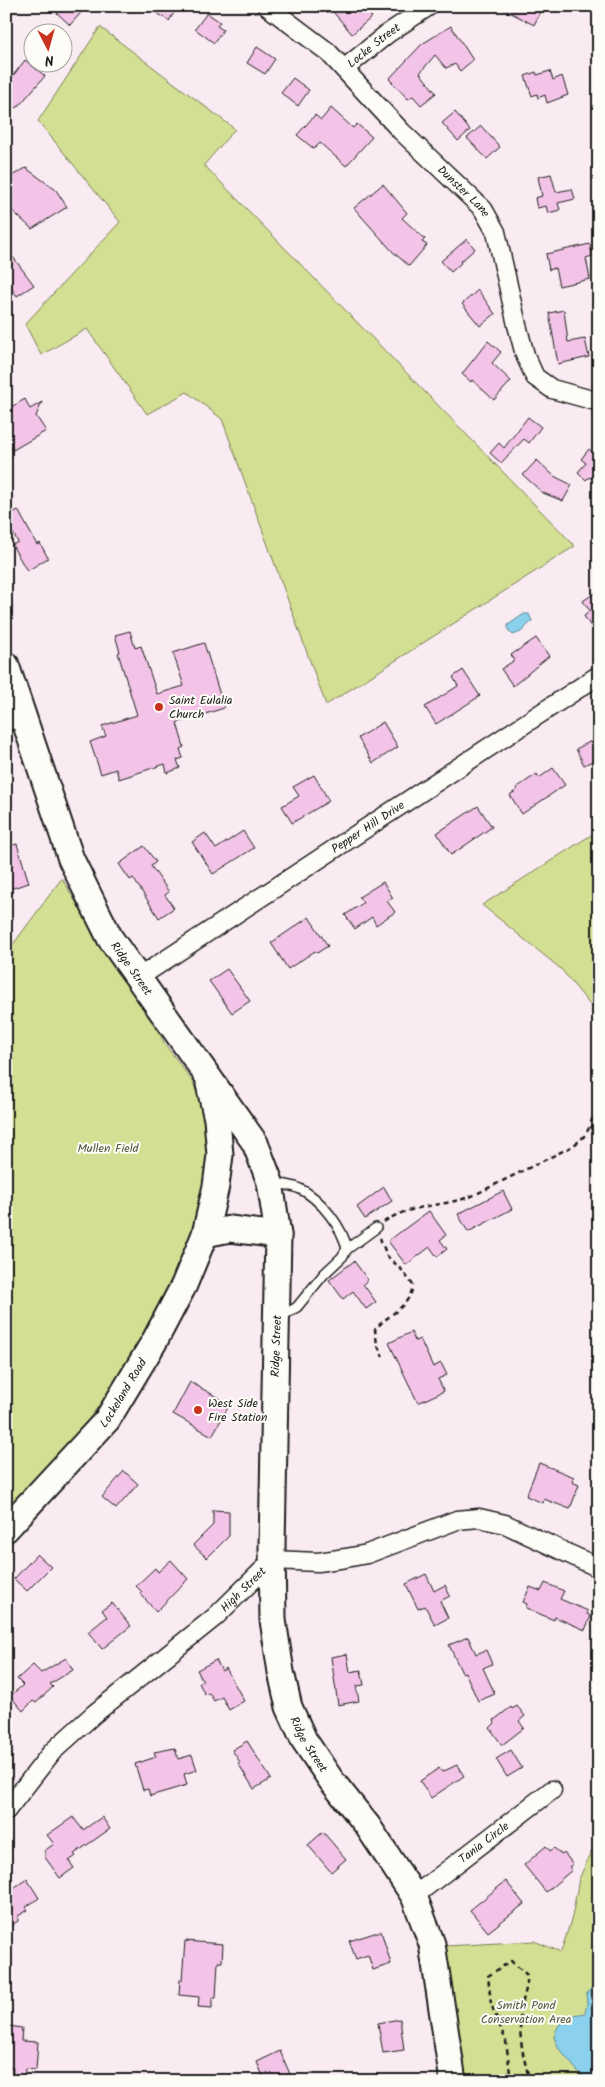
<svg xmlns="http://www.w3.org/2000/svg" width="605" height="2087" font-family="Kalam,sans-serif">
<rect width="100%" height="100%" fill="#faebf2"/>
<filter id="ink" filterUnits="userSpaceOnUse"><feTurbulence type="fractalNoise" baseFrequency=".02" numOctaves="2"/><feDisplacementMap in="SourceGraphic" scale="10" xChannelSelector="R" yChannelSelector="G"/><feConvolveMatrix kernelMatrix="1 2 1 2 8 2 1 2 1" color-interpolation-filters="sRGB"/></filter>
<g filter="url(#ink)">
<!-- green -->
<path fill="#d3df92" stroke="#787e57" d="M100,27L235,129L204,165L575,546L326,705L222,419L187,392L147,414L87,329L41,355L25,324L120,222L38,121Z
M599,830V1016L561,969L482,905Z
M62,878L116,972L147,1010L165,1044L193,1082L213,1136L202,1209L174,1283L131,1362L89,1419L40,1477L6,1509V954Z
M599,1840V2081H466L446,1946L534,1941L561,1952L572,1917L579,1879L595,1844Z"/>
<!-- water -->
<path fill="#8bd1ed" stroke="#5f8999" d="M524,614H529L532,621L521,632L513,635L508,630V625Z
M599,1983V2081H586L559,2049L554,2037C560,2018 566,2016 585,2013L587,2004L586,1994L595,1984Z"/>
<!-- building -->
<path fill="#f3c4e8" stroke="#1c1c1c" d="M63,6H87L70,25L57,13Z
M147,6H178L169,21Z
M328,6H362L372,17L352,34Z
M498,6H528L540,13L534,25Z
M207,13L220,22L217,26L223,30L214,43L195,29Z
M451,26L473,60L460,71L455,64L446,68L435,55L420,73L436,93L421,105L413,96L408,99L389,79L422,44Z
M257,47L275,59L265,74L247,63Z
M25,60L45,76L17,108L6,103V85Z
M550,71L553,80L562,76L568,95L547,103L545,95L538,98L537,94L532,96L525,76L536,72L537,75Z
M293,78L309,90L298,106L281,93Z
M331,108L353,128L357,124L372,137L346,166L320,143L314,149L297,135L315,115L321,120Z
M455,112L470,130L458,141L442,123Z
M481,126L500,147L487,159L467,138Z
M26,168L56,190L67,207L32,229L6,205V179Z
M551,174L556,192L572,189L575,199L558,203L560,210L548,213L546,206L537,208L535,198L542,196L538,177Z
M383,184L407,213L402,218L425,239L422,242L427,245L409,266L393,252L354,208Z
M467,239L475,249L460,262L461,263L451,272L441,261Z
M590,244L592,256L586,258L590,279L559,286L555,268L549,270L546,254Z
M13,257L34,285L17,296L6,281V262Z
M478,290L495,314L480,326L462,304Z
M564,310L568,342L585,339L589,357L558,364L549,313Z
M488,341L501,352L492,363L511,381L494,400L472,380L471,382L462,374Z
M25,399L30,409L42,402L36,416L46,431L13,450L6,439V410Z
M528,417L541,427L529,443L524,439L501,463L490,453L499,443L504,448Z
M599,448V474L597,472L591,479L589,477L586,480L578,472L586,463L581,459L589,449L594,454Z
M537,460L554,476L572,485L563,501L543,493L523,475Z
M18,510L37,545L40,543L48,558L27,571L12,545L18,542L6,521V517Z
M599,590V639L584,616L590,611L583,601Z
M130,631L135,648L141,646L157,694L184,686L173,653L204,643L224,708L177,723L184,747L180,749L183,758L177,760L180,768L167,773L165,764L119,779L116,769L101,774L90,742L106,736L102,726L137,715L118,653L120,652L115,635Z
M536,638L549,656L513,686L501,669L515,660L511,655Z
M463,670L480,696L436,724L425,707L458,686L453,677Z
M383,722L398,747L373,763L358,738Z
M599,737V758L584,765L576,749Z
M553,768L565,785L522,814L510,795L517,790L516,788L537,774L539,778Z
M314,775L329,801L292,823L282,806L299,796L293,787Z
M478,806L492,827L451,855L437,833Z
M243,831L254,848L213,874L192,842L205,833L216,849Z
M17,844L29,883L6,890V847Z
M144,846L156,862L151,866L169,892L165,895L174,908L159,918L133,878L130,880L119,864Z
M383,882L393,898L387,901L395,912L376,925L372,917L355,929L345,915L363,903L359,897Z
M309,917L328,946L317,953L315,951L288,969L271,943Z
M227,969L250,1001L232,1013L209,981Z
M384,1187L392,1201L365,1219L357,1207Z
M503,1191L512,1209L468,1232L458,1214Z
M429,1211L446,1235L440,1240L447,1249L437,1257L430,1247L406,1265L388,1241Z
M354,1261L368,1280L363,1284L376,1302L366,1309L353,1291L343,1299L329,1280Z
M411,1332L415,1341L420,1339L433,1367L441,1363L447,1375L438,1379L444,1391L418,1403L389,1343Z
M190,1382L230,1404L212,1436L173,1414Z
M539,1463L574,1477L572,1482L579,1485L570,1509L544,1499L543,1503L526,1496Z
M124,1471L138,1484L116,1509L102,1497Z
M213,1510L229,1511V1536L207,1558L193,1545L213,1525Z
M37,1554L51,1567L27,1591L14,1579Z
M171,1560L188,1579L156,1612L140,1593L142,1592L136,1586L155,1568L158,1572Z
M426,1574L434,1591L445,1585L450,1596L440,1601L448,1618L435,1625L425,1606L418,1609L406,1584Z
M545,1583L564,1591L560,1599L588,1611L587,1614L591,1616L585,1630L555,1617L554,1620L526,1608L527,1604L523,1602L530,1587L541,1591Z
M112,1603L131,1626L102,1649L88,1632L107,1617L102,1610Z
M468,1637L476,1654L486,1650L492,1664L483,1668L495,1694L478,1701L465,1672L462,1673L449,1645Z
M347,1654L350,1672L361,1670L364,1685L356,1686L359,1701L338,1705L331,1657Z
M66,1658L73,1670L50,1684L53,1687L36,1703L33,1701L23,1711L10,1696L23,1685L17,1679L33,1665L41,1673Z
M216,1660L222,1671L226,1668L244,1701L229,1710L222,1697L214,1701L209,1693L205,1695L199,1683L203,1681L197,1670Z
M517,1706L525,1716L519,1721L524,1728L502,1745L490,1728L495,1723L494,1720L511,1707L512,1709Z
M247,1741L271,1779L254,1789L238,1763L240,1762L232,1750Z
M175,1748L178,1759L192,1755L197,1770L184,1774L187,1785L150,1796L148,1789L143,1790L135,1764L156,1757L154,1752Z
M511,1750L522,1768L507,1777L496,1759Z
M457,1765L464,1776L431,1798L420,1781L439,1768L442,1772Z
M73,1817L83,1830L102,1817L110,1829L74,1854L76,1856L69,1861L74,1868L60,1878L44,1856L46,1855L44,1851L54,1844L47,1835Z
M323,1832L346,1859L331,1872L308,1845Z
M546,1846L550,1851L554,1848L562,1855L564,1853L573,1864L569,1867L572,1870L546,1892L524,1865Z
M27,1879L39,1898L26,1907L28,1910L18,1916V1921L6,1929V1893Z
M506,1881L524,1904L488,1932L470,1910Z
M381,1931L391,1964L373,1970L368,1955L356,1959L349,1941Z
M185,1941L223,1944L222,1962H218L216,1998H212V2008L198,2007L199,1997L179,1995L180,1980H182Z
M400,2019L404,2050L383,2053L378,2023Z
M9,2026L22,2028L21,2041L38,2042L36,2070L25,2069L24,2081H12L13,2068L6,2067Z
M280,2051L293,2081H265L257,2062Z"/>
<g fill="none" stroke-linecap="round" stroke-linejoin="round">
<defs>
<path id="lane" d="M273,1183C281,1184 292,1185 300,1189C320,1198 343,1228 347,1249
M279,1318L297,1307L324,1274L342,1257L347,1249L376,1228"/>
<g id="street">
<path id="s1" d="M267,6L328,52L401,131L483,209L496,232L517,325L525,355L535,377L552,389L599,402"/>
<path id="s2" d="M344,69L387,34L429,6"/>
<path d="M6,721L23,718"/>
<path id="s3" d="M138,978L599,675"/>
<path id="s4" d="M6,1811L52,1752L94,1714L215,1617L273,1560L318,1562L346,1558L367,1554L457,1520L479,1518L505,1524L599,1568"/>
<path id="s5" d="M414,1896L552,1790"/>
</g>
<g id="secondary">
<path id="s6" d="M6,665L71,859L93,904L110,938L255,1143L270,1182L278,1235L272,1546L273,1620L281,1672L289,1707L304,1740L331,1780L367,1825L414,1896L432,1944L453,2081"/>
<path d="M205,1234L230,1229L278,1235"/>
<path id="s7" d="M6,1529L107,1420L154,1342L184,1285L205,1234L216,1186L220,1155L217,1119L209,1084"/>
</g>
</defs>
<!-- lane casing -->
<use href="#lane" stroke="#1c1c1c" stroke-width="12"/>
<!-- street casing -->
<use href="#street" stroke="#1c1c1c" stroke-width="21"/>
<!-- secondary casing -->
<use href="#secondary" stroke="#1c1c1c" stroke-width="29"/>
<!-- path -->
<path stroke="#1c1c1c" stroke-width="2.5" stroke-dasharray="5 4" stroke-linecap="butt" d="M599,1101L590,1125L599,1138
M384,1222C410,1204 443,1207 472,1196L571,1147C580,1141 587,1135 590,1125
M380,1238L387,1256L401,1269L413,1285C410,1308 387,1314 375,1330L377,1344L383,1357
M511,2081L506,2041L491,2004L488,1976L511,1961L527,1975C528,1988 523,1997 521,2010C518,2035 523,2057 530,2081"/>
<!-- lane -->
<use href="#lane" stroke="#fdfcf7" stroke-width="9"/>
<!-- street -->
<use href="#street" stroke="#fdfcf7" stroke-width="18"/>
<!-- secondary -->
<use href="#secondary" stroke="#fdfcf7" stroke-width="25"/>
</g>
</g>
<!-- markers -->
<g fill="#c8321e" stroke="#fdfcf7" stroke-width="2">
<circle cx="159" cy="707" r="5"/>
<circle cx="198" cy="1410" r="5"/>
</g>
<g text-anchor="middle" stroke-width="4" stroke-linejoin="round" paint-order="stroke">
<!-- street labels -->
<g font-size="12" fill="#1c1c1c" stroke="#fdfcf7">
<text dy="4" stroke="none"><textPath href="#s2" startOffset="38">Locke Street</textPath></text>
<text dy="4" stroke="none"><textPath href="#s1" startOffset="271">Dunster Lane</textPath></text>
<text dy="4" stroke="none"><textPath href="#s3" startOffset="275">Pepper Hill Drive</textPath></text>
<text dy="4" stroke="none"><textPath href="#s6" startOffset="330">Ridge Street</textPath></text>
<text transform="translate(276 1346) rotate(-88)" y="4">Ridge Street</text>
<text dy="4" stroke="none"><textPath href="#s7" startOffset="180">Lockeland Road</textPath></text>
<text dy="4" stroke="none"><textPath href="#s4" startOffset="326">High Street</textPath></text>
<text dy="4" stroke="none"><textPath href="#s6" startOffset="1155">Ridge Street</textPath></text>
<text dy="4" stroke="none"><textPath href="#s5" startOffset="88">Tania Circle</textPath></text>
</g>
<!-- poi labels -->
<g font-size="12" fill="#1c1c1c" stroke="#fdfcf7" text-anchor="start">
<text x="169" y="704">Saint Eulalia<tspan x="169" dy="14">Church</tspan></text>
<text x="208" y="1407">West Side<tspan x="208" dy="14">Fire Station</tspan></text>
</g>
<!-- park labels -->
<g font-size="12" fill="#53563f" stroke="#fdfcf7">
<text x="108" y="1152">Mullen Field</text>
<text x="526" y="2009">Smith Pond<tspan x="526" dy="14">Conservation Area</tspan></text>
</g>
</g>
<!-- margin -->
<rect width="605" height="2087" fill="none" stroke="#fdfcf7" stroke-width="25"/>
<rect x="12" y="12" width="580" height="2062" fill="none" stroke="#1c1c1c" stroke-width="2" filter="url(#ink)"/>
<!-- north arrow -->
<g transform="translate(48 48) rotate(174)"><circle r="24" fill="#fdfcf7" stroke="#a3a29f"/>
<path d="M0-4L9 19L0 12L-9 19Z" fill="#c8321e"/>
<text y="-8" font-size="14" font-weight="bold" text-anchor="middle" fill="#1c1c1c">N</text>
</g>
</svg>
